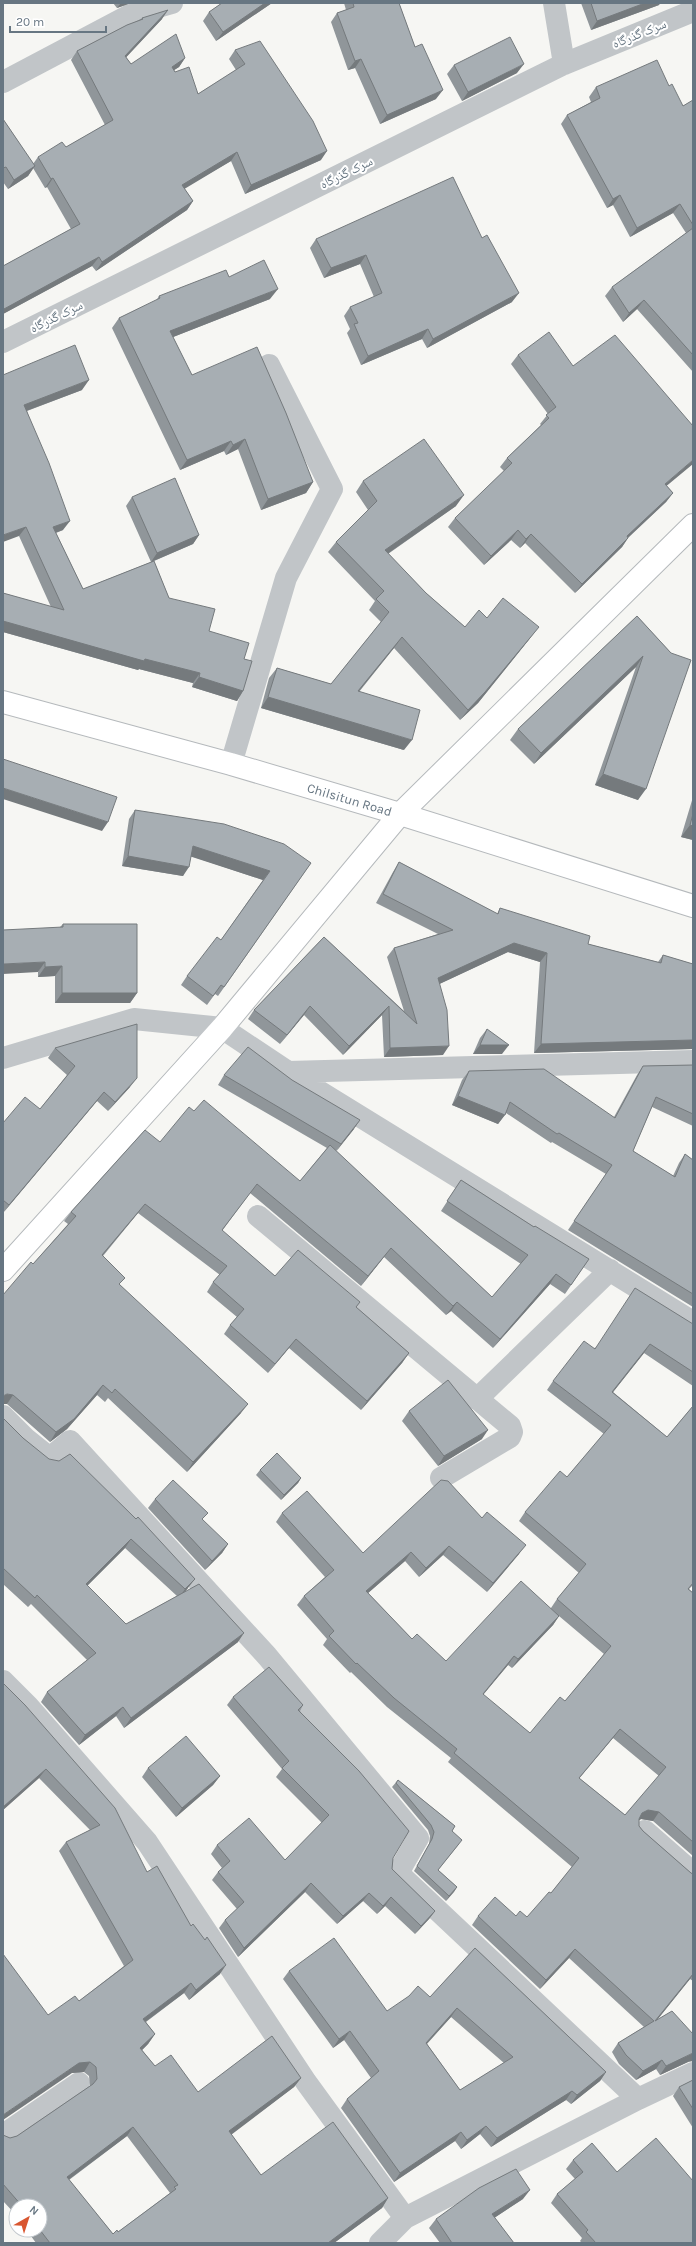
<svg xmlns="http://www.w3.org/2000/svg" width="696" height="2246" font-family="Karla,'Noto Naskh Arabic',sans-serif">
<rect width="100%" height="100%" fill="#f6f6f3"/>
<g fill="none" stroke-linecap="round" stroke-linejoin="round">
<defs>
<g id="major">
<path id="s1" d="M3,702L231,764L400,814L693,906"/>
<path d="M3,1270L222,1028L400,814L693,525"/>
</g>
</defs>
<!-- major casing -->
<use href="#major" stroke="#b5b9bc" stroke-width="24"/>
<!-- minor -->
<path stroke="#c1c5c8" stroke-width="22" d="M554,3L564,64
M3,82L130,15L172,3
M3,342L564,64L693,11
M231,764L286,578L332,489L269,365
M3,1058L134,1019L222,1028L288,1072L693,1322
M288,1072L693,1061
M258,1216L510,1426L512,1432L510,1437L441,1478
M477,1399L610,1270
M3,1416L25,1438L50,1458L70,1441L267,1656L418,1838L398,1873L638,2099
M3,1681L28,1706L147,1842L306,2082L405,2218
M645,1831L693,1873
M3,2135L79,2083
M380,2243L405,2218L638,2099L693,2073"/>
<!-- major -->
<use href="#major" stroke="#fff" stroke-width="22"/>
</g>
<!-- wall -->
<path fill="#90969a" fill-rule="evenodd" d="M113,3H131L117,8Z
M222,3H272L216,41L203,21L209,12Z
M344,3H399L415,47L436,99L380,124L355,68L348,70L331,22L337,13L346,10Z
M581,3H660L659,5L591,30Z
M142,18L162,19L126,57L131,64L185,58L179,67L174,70L175,72L198,94L236,70L229,59L235,50L321,160L245,194L231,161L184,188L193,201L187,210L96,271L92,266L3,314V266L71,229L47,187L45,188L33,168L28,176L8,189L3,182V119L33,164L38,157L66,147L105,125L71,60L77,51L139,20Z
M454,65L517,73L462,101L447,74Z
M669,86L683,106L693,100V372L637,309L623,322L605,296L612,287L686,233L673,213L630,237L613,205L607,208L561,124L567,115L591,102L589,97L596,87Z
M482,238L512,302L427,348L422,339L361,365L347,333L350,329L344,316L350,307L374,297L360,264L324,278L310,248L316,239Z
M229,277L270,299L173,337L192,375L313,482L306,493L261,510L238,449L226,455L224,451L180,470L112,328L119,318L156,301L159,296Z
M518,355L573,366L667,486L673,493L666,502L628,538L622,547L575,593L525,543L520,548L511,540L484,565L448,527L455,518L504,471L500,467L507,458L541,425L540,424L548,414L511,364Z
M3,375L82,390L27,411L63,530L56,533L83,589L151,562L126,506L132,497L199,535L193,544L154,561L169,598L244,659L243,691L237,701L192,687L193,683L139,669L138,670L3,632V593L51,607L19,536Z
M363,481L456,506L388,554L426,593L465,627L487,618L531,637L478,703L460,720L394,648L359,692L404,750L261,708L269,678L277,668L331,684L381,622L369,610L375,601L328,552L336,542L368,510L356,492Z
M637,616L671,653L638,800L595,785L636,667L534,764L510,740L518,729Z
M693,797V840L681,837Z
M135,810L311,863L218,996L215,994L207,1005L181,985L187,976L221,940L263,880L191,856L183,876L122,866L129,819Z
M399,862L497,914L500,908L588,944L658,962L663,955L693,964V1049L534,1053L540,962L508,952L439,984L443,1055L384,1057L382,1015L343,1055L304,1015L280,1044L248,1019L254,1010L324,937L404,1011L387,957L394,948L438,934L376,903L393,872Z
M63,924L137,993L130,1003H55V976L38,977V972L60,927Z
M487,1029L502,1054H473L480,1038Z
M55,1048L130,1087L108,1111L97,1101L3,1213V1123L40,1109L67,1075L48,1058Z
M693,1065V1126L652,1107L633,1151L673,1176L679,1163L685,1154L693,1160V1307L568,1230L606,1174L552,1142L551,1143L506,1113L498,1124L452,1105L462,1080L469,1071L614,1117L637,1075L643,1066Z
M224,1075L354,1129L336,1151L492,1297L521,1264L441,1211L461,1180L534,1227L589,1259L565,1294L550,1284L493,1348L451,1311L446,1315L384,1257L361,1286L250,1193L222,1231L275,1276L360,1302L356,1307L409,1353L402,1363L361,1410L289,1348L268,1373L224,1334L230,1325L237,1317L207,1292L213,1282L220,1275L138,1213L103,1256L120,1285L241,1413L187,1472L108,1398L105,1402L97,1395L67,1429L50,1442L7,1404L33,1264L68,1224L64,1221L71,1212L160,1142L194,1111L300,1181L327,1148L218,1085Z
M693,1324V1386L644,1353L613,1392L667,1437L693,1406V1585L689,1589L693,1593V1856L653,1821L641,1819L639,1820V1826L643,1831L691,1873L693,1874V1981L690,1979L657,2020L688,2062L660,2075L656,2069L636,2080L619,2064L612,2052L618,2043L644,2027L569,1958L540,1989L472,1925L478,1916H516L527,1917L551,1893L572,1867L448,1762L451,1758L387,1707L351,1672L350,1673L323,1645L327,1639L297,1605L304,1596L325,1577L276,1522L282,1513L363,1553L482,1518L519,1554L487,1592L443,1555L419,1577L405,1561L368,1593L412,1639L446,1661L551,1608L557,1599L579,1573L519,1521L525,1512L567,1477L604,1434L547,1390L553,1381L594,1348ZM559,1616L604,1654L565,1701L530,1733L483,1695L508,1665L512,1668L553,1625ZM613,1738L659,1776L625,1815L579,1778Z
M409,1411L482,1439L438,1466L402,1421Z
M3,1418L23,1438L188,1588L185,1592L238,1642L124,1728L116,1716L79,1745L41,1702L47,1692L87,1660L31,1604L28,1607L3,1584ZM125,1548L177,1596L126,1624L87,1586Z
M260,1470L301,1478L298,1483L281,1500L256,1475Z
M155,1499L228,1544L222,1553L205,1570L148,1508Z
M3,1683L147,1872L220,1974L189,2000L184,1993L146,2022L155,2034L148,2044L142,2050L155,2066L198,2092L301,2078L294,2087L231,2134L261,2175L388,2198L382,2208L334,2243H36L31,2236L32,2234L29,2230H40V2206H16V2215L3,2201V2135L10,2138L17,2136L90,2086L89,2076L84,2072L72,2073L48,2015L79,2001L124,1966L59,1851L66,1842L90,1830L39,1778L3,1810ZM127,2136L170,2193L118,2232L113,2234L69,2180Z
M233,1697L303,1705L300,1711L393,1858L392,1869L435,1911L429,1919L415,1934L385,1906L377,1914L363,1901L337,1924L305,1892L238,1957L219,1928L225,1920L237,1909L212,1880L218,1872L222,1868L211,1854L217,1845L285,1860L322,1823L276,1777L282,1769L227,1705Z
M148,1768L220,1776L213,1785L176,1817L142,1777Z
M398,1780L455,1826L452,1831L459,1844L438,1870L457,1887L446,1901L414,1871L429,1844L430,1836L428,1830L392,1787Z
M475,1948L606,2072L600,2081L571,2104L566,2100L491,2147L480,2134L461,2149L455,2141L394,2182L341,2108L347,2099L371,2078L344,2040L333,2048L283,1979L289,1971L387,2011L430,1997ZM451,2017L504,2063L460,2090L427,2044Z
M693,2080V2128L673,2096L679,2087Z
M573,2160L617,2172L693,2243H582L580,2241L582,2238L551,2203L557,2194L575,2179L566,2169Z
M523,2199L494,2218L514,2243H440L429,2228L436,2219Z"/>
<!-- shaded-wall -->
<path fill="#757a7d" d="M121,3H131L117,8Z
M265,3H272L216,41L223,32Z
M645,3H660L659,5L591,30L597,21Z
M168,10L162,19L119,65L125,56Z
M185,58L179,67L165,76L172,67Z
M361,59L355,68L348,70L355,61Z
M524,64L517,73L462,101L468,92Z
M443,90L436,99L380,124L387,115Z
M327,151L321,160L245,194L251,185Z
M237,152L231,161L176,194L182,185Z
M35,166L28,176L8,189L14,180Z
M53,178L47,187L45,188L51,179Z
M620,195L613,205L607,208L613,199Z
M193,201L187,210L96,271L102,262Z
M680,204L673,213L630,237L637,228Z
M366,255L360,264L324,278L331,268Z
M99,257L92,266L3,314V310L4,309Z
M278,289L270,299L163,341L170,331Z
M519,293L512,302L427,348L433,339Z
M644,300L637,309L623,322L629,313Z
M428,329L422,339L361,365L368,356Z
M89,380L82,390L18,414L24,405Z
M245,439L238,449L226,455L233,445Z
M231,441L224,451L180,470L187,460Z
M693,460V464L658,493L665,484Z
M313,482L306,493L261,510L268,499Z
M673,493L666,502L620,545L627,536Z
M464,495L456,506L377,561L385,550Z
M70,521L63,530L46,536L53,527Z
M26,527L19,536L3,542V535Z
M518,530L511,540L484,565L491,556Z
M531,534L525,543L520,548L526,539Z
M199,535L193,544L151,562L157,553Z
M628,538L622,547L575,593L582,584Z
M3,621L145,659L200,673L193,683L139,669L138,670L3,632Z
M539,627L531,637L478,703L460,720L468,710Z
M402,637L394,648L350,702L358,691Z
M643,656L636,667L534,764L541,753Z
M199,677L243,691L237,701L192,687Z
M268,697L412,740L404,750L261,708Z
M603,774L646,789L638,800L595,785Z
M3,788L108,822L102,831L3,799Z
M690,825L693,826V840L681,837Z
M193,846L270,871L263,880L186,855Z
M128,856L189,867L183,876L122,866Z
M514,943L547,953L540,962L508,952L431,988L438,978Z
M45,962L38,972L3,974V964Z
M62,966L55,976L38,977L45,967Z
M62,993H137L130,1003H55Z
M310,1006L304,1015L280,1044L287,1035Z
M389,1006L382,1015L343,1055L349,1046Z
M693,1040V1049L534,1053L541,1044Z
M480,1045H509L502,1054H473Z
M449,1046L443,1055L384,1057L390,1048Z
M137,1078L130,1087L108,1111L115,1102Z
M104,1092L97,1101L3,1213L9,1205Z
M458,1096L505,1115L498,1124L452,1105Z
M360,1120L354,1129L335,1153L341,1144Z
M145,1204L138,1213L95,1264L102,1255Z
M391,1248L384,1257L361,1286L368,1276Z
M556,1274L550,1284L493,1348L500,1339Z
M457,1302L451,1311L446,1315L453,1306Z
M296,1339L289,1348L268,1373L275,1364Z
M650,1344L644,1353L606,1401L612,1392Z
M409,1353L402,1363L361,1410L367,1401Z
M103,1385L97,1395L67,1429L50,1442L56,1432Z
M7,1394L13,1395L7,1404H3V1396Z
M248,1404L241,1413L187,1472L193,1462Z
M488,1430L482,1439L438,1466L444,1456Z
M301,1478L298,1483L281,1500L284,1495Z
M131,1539L125,1548L79,1594L86,1584Z
M228,1544L222,1553L205,1570L212,1561Z
M526,1545L519,1554L487,1592L493,1583Z
M449,1546L443,1555L419,1577L426,1568Z
M411,1552L405,1561L360,1600L366,1591Z
M195,1579L188,1588L179,1598L185,1589Z
M559,1616L553,1625L512,1668L518,1659Z
M244,1633L238,1642L124,1728L131,1718Z
M514,1656L508,1665L476,1703L483,1694Z
M123,1707L116,1716L79,1745L85,1735Z
M620,1729L613,1738L572,1787L579,1778Z
M46,1769L39,1778L3,1810V1807Z
M220,1776L213,1785L176,1817L182,1808Z
M648,1810L659,1812L653,1821L641,1819L636,1823L642,1813Z
M311,1883L305,1892L238,1957L244,1948Z
M457,1887L454,1892L446,1901L449,1896Z
M369,1893L363,1901L337,1924L343,1916Z
M391,1897L385,1906L377,1914L383,1906Z
M435,1911L429,1919L415,1934L421,1926Z
M575,1949L569,1958L540,1989L546,1980Z
M226,1965L220,1974L189,2000L196,1990Z
M693,1974L690,1979L649,2030L655,2021Z
M191,1983L184,1993L137,2028L143,2019Z
M457,2008L451,2017L420,2051L426,2043Z
M350,2031L344,2040L333,2048L339,2039Z
M155,2034L148,2044L134,2058L140,2048Z
M693,2053V2061L688,2062L660,2075L666,2066Z
M662,2060L656,2069L636,2080L643,2071Z
M90,2062L84,2072L72,2073L3,2120V2115L79,2063Z
M606,2072L600,2081L571,2104L577,2095Z
M301,2078L294,2087L223,2141L229,2131Z
M572,2091L566,2100L491,2147L497,2138Z
M486,2126L480,2134L461,2149L467,2140Z
M133,2127L127,2136L60,2186L67,2177Z
M461,2132L455,2141L394,2182L400,2173Z
M530,2190L523,2199L485,2224L492,2214Z
M388,2198L382,2208L334,2243H328Z"/>
<!-- building -->
<path fill="#a7aeb3" stroke="#757a7d" fill-rule="evenodd" d="M222,3H265L223,32L209,12Z
M353,3H399L415,47L422,44L443,90L387,115L361,59L355,61L337,13L354,7Z
M591,3H645L597,21Z
M168,10L125,56L131,64L176,34L185,58L172,67L175,72L189,67L198,94L245,64L235,50L260,41L313,121L327,151L251,185L237,152L182,185L193,201L102,262L99,257L4,309L3,307V266L80,224L53,178L51,179L38,157L62,142L66,147L113,120L77,51L127,25L143,19L142,18Z
M510,37L524,64L468,92L454,65Z
M657,60L669,86L672,84L683,106L693,100V225L680,204L637,228L620,195L613,199L567,115L600,98L596,87Z
M3,119L35,166L14,180L6,167L3,168Z
M453,177L482,238L487,235L519,293L433,339L428,329L368,356L354,324L358,323L350,307L382,293L366,255L331,268L316,239Z
M693,228V355L644,300L629,313L612,287Z
M264,260L278,289L170,331L192,375L257,347L286,413L313,482L268,499L245,439L233,445L231,441L187,460L119,318L160,298L159,296L226,270L229,277Z
M549,332L573,366L615,335L693,426V460L665,484L673,493L627,536L628,538L582,584L531,534L526,539L518,530L491,556L455,518L512,463L507,458L549,418L546,415L556,407L518,355Z
M75,345L89,380L24,405L49,463L70,521L53,527L83,589L154,561L169,598L215,609L209,631L249,643L244,659L252,661L243,691L199,677L200,673L145,659L144,661L3,621V593L64,610L26,527L3,535V375Z
M424,439L464,495L385,550L426,593L465,627L479,610L487,618L503,598L539,627L485,692L468,710L402,637L358,691L420,710L412,740L268,697L277,668L331,684L389,612L376,599L384,591L336,542L377,501L363,481Z
M175,478L199,535L157,553L132,497Z
M637,616L671,653L691,660L646,789L603,774L643,656L541,753L518,729Z
M3,759L117,797L108,822L3,788Z
M135,810L224,824L284,844L311,863L224,987L221,985L213,996L187,976L217,937L221,940L270,871L193,846L189,867L128,856Z
M693,814V826L690,825Z
M399,862L498,914L500,908L590,936L588,944L661,963L663,955L693,964V1040L541,1044L547,953L514,943L438,978L447,1010L449,1046L390,1048L389,1006L349,1046L310,1006L287,1035L254,1010L324,937L417,1024L394,948L453,930L383,894Z
M63,924H137V993H62V966L45,967V962L3,964V930L63,927Z
M137,1024V1078L115,1102L104,1092L9,1205L3,1200V1123L25,1097L40,1109L75,1066L55,1048Z
M487,1029L509,1045H480Z
M248,1047L292,1080L360,1120L341,1144L224,1075Z
M693,1065V1114L656,1097L633,1151L675,1177L685,1154L693,1160V1294L574,1221L612,1165L559,1133L557,1134L510,1102L505,1115L458,1096L469,1071L544,1069L615,1118L643,1066Z
M204,1100L300,1181L330,1145L492,1297L528,1255L447,1201L461,1180L534,1227L535,1226L589,1259L571,1285L556,1274L500,1339L457,1302L453,1306L391,1248L368,1276L257,1184L222,1230L275,1276L298,1250L360,1302L356,1307L409,1353L367,1401L296,1339L275,1364L230,1325L244,1309L213,1282L227,1266L145,1204L102,1255L125,1278L119,1284L248,1404L193,1462L115,1389L112,1393L103,1385L74,1419L56,1432L13,1395L7,1394L3,1396V1295L31,1262L33,1264L76,1216L71,1212L145,1130L160,1142L189,1107L194,1111Z
M635,1288L693,1324V1372L650,1344L612,1392L667,1437L693,1406V1583L688,1589L693,1593V1842L659,1812L648,1810L642,1813L639,1819V1826L643,1831L691,1873L693,1874V1974L655,2021L672,2011L693,2034V2053L666,2066L662,2060L643,2071L626,2055L618,2043L654,2021L575,1949L546,1980L478,1916L495,1897L516,1916L520,1911L527,1917L549,1892L551,1893L579,1858L454,1753L457,1749L394,1698L357,1663L356,1664L329,1636L334,1631L304,1596L334,1570L282,1513L307,1491L363,1553L441,1480L448,1481L482,1518L487,1512L526,1545L493,1583L449,1546L426,1568L411,1552L366,1591L412,1639L417,1634L446,1661L521,1581L559,1616L518,1659L514,1656L483,1694L530,1733L560,1697L565,1701L611,1646L557,1599L586,1564L525,1512L560,1471L567,1477L611,1425L553,1381L584,1341L595,1349ZM620,1729L666,1767L625,1815L579,1778Z
M448,1380L488,1430L444,1456L409,1411Z
M3,1418L23,1438L49,1459L59,1461L70,1454L136,1519L138,1517L195,1579L185,1589L131,1539L86,1584L126,1624L199,1584L244,1633L131,1718L123,1707L85,1735L47,1692L96,1653L37,1595L35,1598L3,1568Z
M277,1453L301,1478L284,1495L260,1470Z
M173,1480L208,1513L202,1519L228,1544L212,1561L155,1499Z
M269,1667L303,1705L298,1710L359,1771L409,1831L393,1858L392,1869L435,1911L421,1926L391,1897L383,1906L369,1893L343,1916L311,1883L244,1948L225,1920L244,1902L218,1872L230,1861L217,1845L249,1818L285,1860L329,1815L282,1768L289,1761L233,1697Z
M3,1683L25,1705L115,1808L147,1872L157,1866L191,1926L193,1924L205,1940L207,1937L226,1965L196,1990L191,1983L143,2019L155,2034L140,2048L155,2066L171,2055L198,2092L272,2036L301,2078L229,2131L261,2175L333,2122L388,2198L328,2243H50L40,2230V2206H22L3,2184V2135L10,2138L17,2136L93,2084L97,2079L96,2067L90,2062L79,2063L3,2115V1954L48,2015L75,1996L79,2001L133,1960L66,1842L100,1825L46,1769L3,1807ZM133,2127L178,2185L174,2187L176,2189L118,2232L117,2230L113,2234L67,2177Z
M186,1736L220,1776L182,1808L148,1768Z
M398,1780L455,1826L452,1831L462,1840L438,1870L457,1887L449,1896L417,1866L432,1839L434,1832L431,1825L396,1783Z
M334,1938L387,2011L409,1996L418,1986L430,1997L475,1948L606,2072L577,2095L572,2091L497,2138L486,2126L467,2140L461,2132L400,2173L347,2099L379,2071L350,2031L339,2039L289,1971ZM457,2008L513,2057L460,2090L426,2043Z
M693,2080V2109L679,2087Z
M656,2138L693,2181V2243H596L586,2232L588,2230L557,2194L583,2172L573,2160L592,2143L617,2172Z
M516,2169L530,2190L492,2214L514,2243H452L436,2219L479,2188Z"/>
<g text-anchor="middle" stroke-width="4" stroke-linejoin="round" paint-order="stroke">
<!-- street labels -->
<g font-size="13" fill="#677682" stroke="#fff">
<text transform="translate(639 33) rotate(-22)" y="5">سرک گذرگاه</text>
<text transform="translate(346 172) rotate(-26)" y="5">سرک گذرگاه</text>
<text transform="translate(56 316) rotate(-26)" y="5">سرک گذرگاه</text>
<text dy="5" stroke="none"><textPath href="#s1" startOffset="360">Chilsitun Road</textPath></text>
</g>
</g>
<!-- border -->
<rect width="696" height="2246" fill="none" stroke="#677682" stroke-width="8"/>
<!-- north arrow -->
<g transform="translate(28 2218) rotate(39)"><circle r="19" fill="#ffffff" stroke="#c2c8cd"/>
<path d="M0-3L7 15L0 10L-7 15Z" fill="#d95630"/>
<text y="-6" font-size="11" font-weight="bold" text-anchor="middle" fill="#677682">N</text>
</g>
<!-- scale -->
<path d="M10 26v6h96v-6" fill="none" stroke="#677682" stroke-width="2"/>
<text x="16" y="26" font-size="12" fill="#677682" stroke="#ffffff" stroke-width="3" paint-order="stroke">20 m</text>
</svg>
